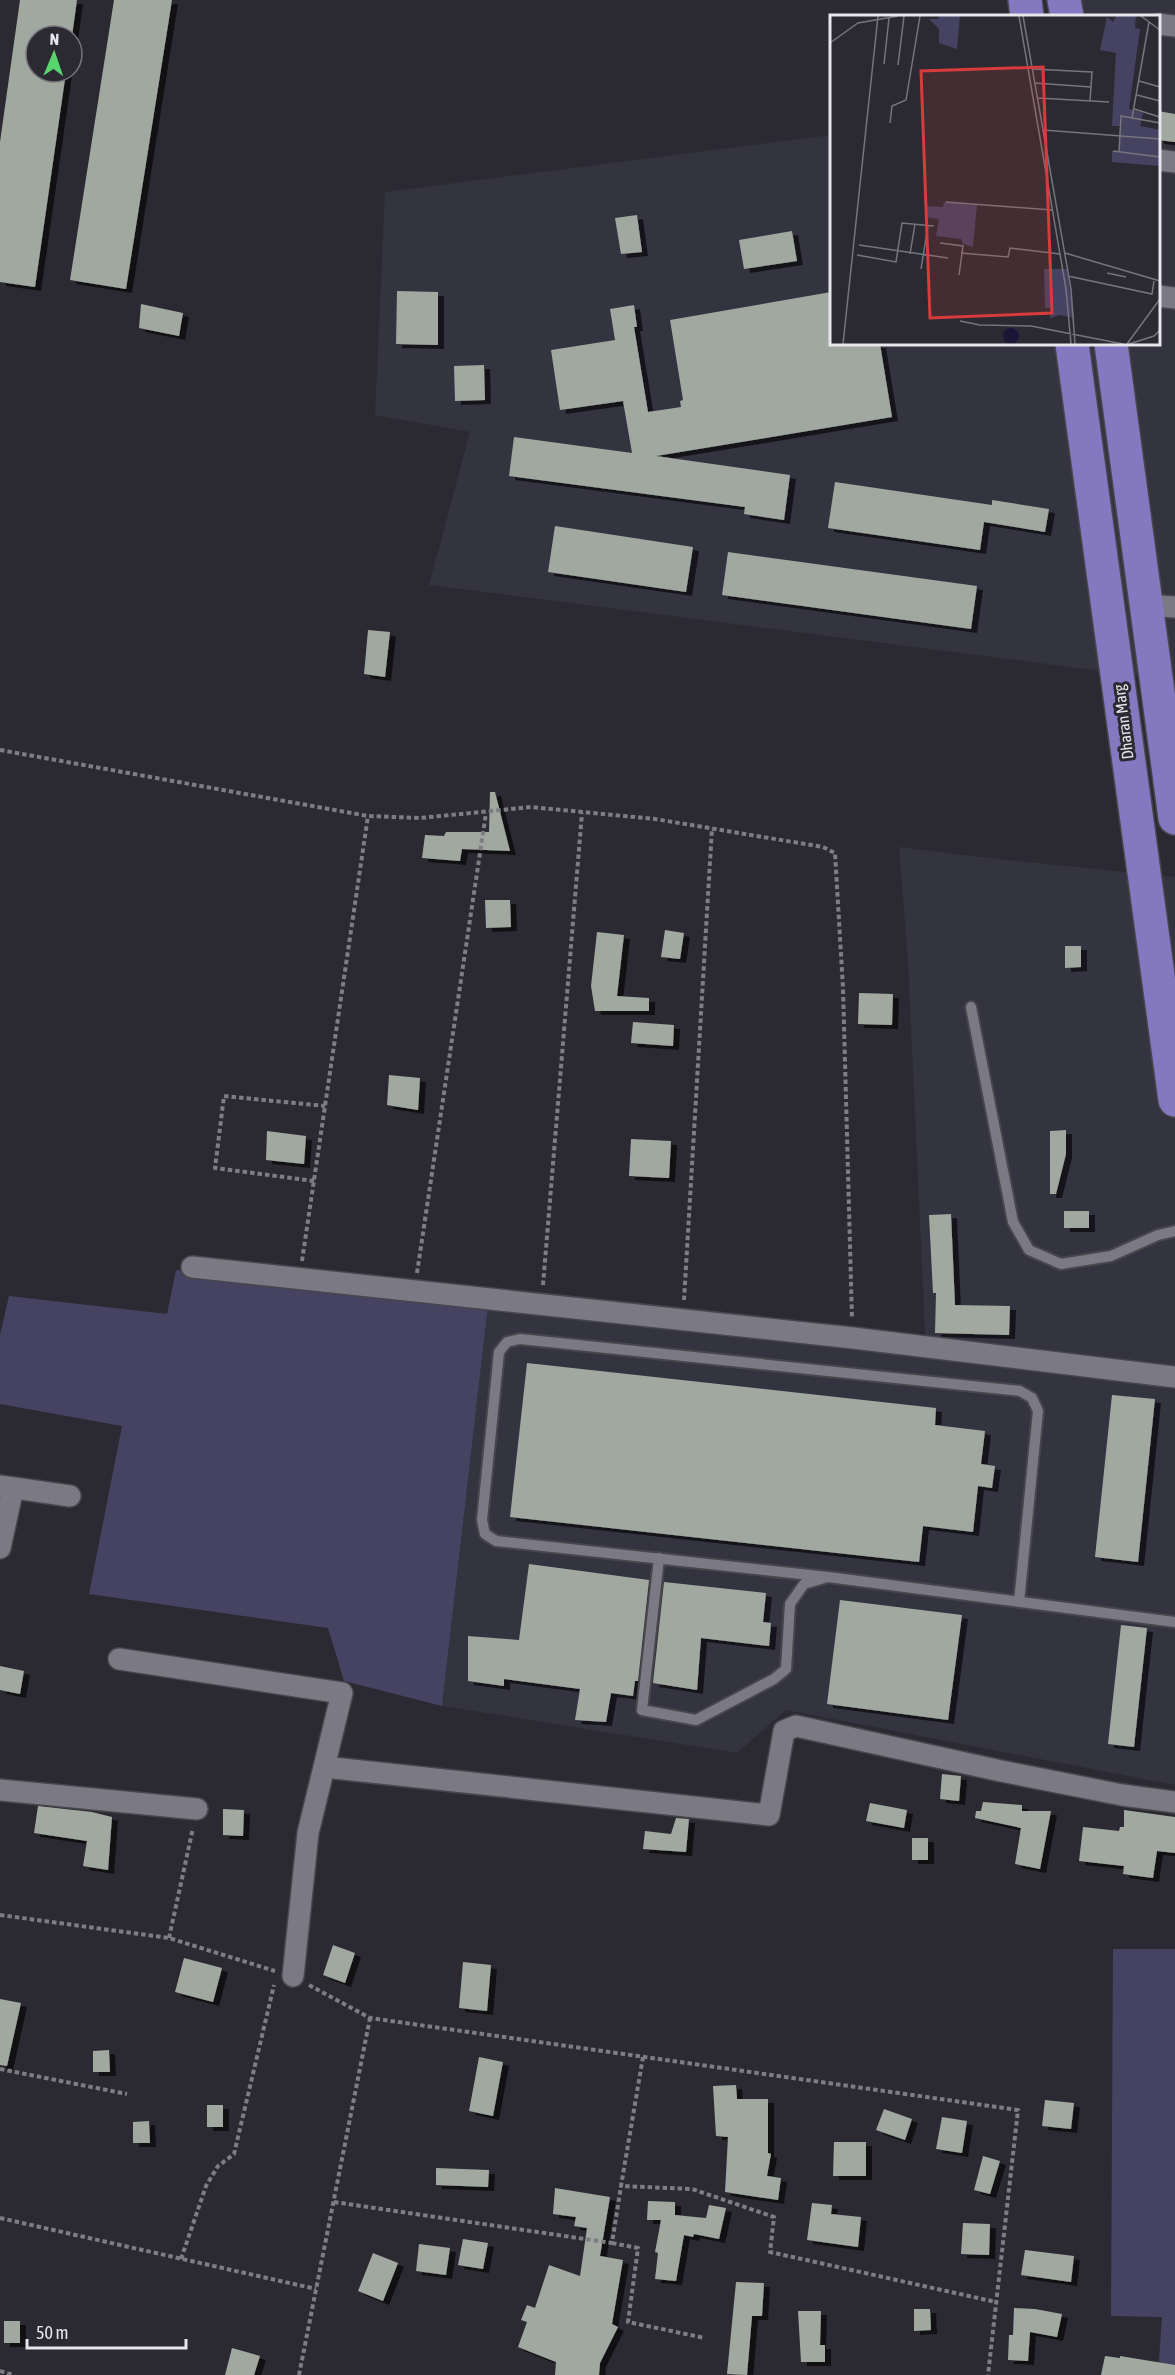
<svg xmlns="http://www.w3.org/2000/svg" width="1175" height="2375" font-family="'Asap Condensed',sans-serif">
<defs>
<filter id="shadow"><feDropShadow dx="6" dy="4" stdDeviation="0" flood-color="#0009"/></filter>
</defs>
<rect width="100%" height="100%" fill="#2b2a32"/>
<!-- built -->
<path fill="#343340" d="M1064,0H1175V772L1156,678L429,585L470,432L375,415L385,192L831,135L832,344H1158V16H1067Z
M899,847L980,857L1175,877V1785L786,1710L737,1753L442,1706L488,1305L926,1355L908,962Z"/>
<!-- green -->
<path fill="#464362" d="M176,1270L488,1305L442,1706L344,1681L328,1628L89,1594L122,1426L0,1404V1335L9,1296L167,1314Z
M1113,1949H1175V2375H1158L1162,2317L1111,2316Z"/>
<!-- building -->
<path fill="#a0a8a0" filter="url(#shadow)" d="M20,0H77L72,36H36V72H66L35,287L0,282V142Z
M114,0H172L126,289L70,280Z
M1158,111L1175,114V142L1158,140Z
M637,215L642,252L621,254L615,218Z
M792,231L797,261L744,269L739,240Z
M397,291L438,292V345L396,344Z
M831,292V344H880L892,417L656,456L790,475L784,520L744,514L745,507L509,476L514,437L632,453L623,401L560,410L551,350L615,340L610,309L634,305L637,327H634L648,412L681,407L680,401L683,400L670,320Z
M141,304L183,313L179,336L139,328Z
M484,365L485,400L455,401L454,366Z
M835,482L992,505V500L1049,509L1045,532L984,522L980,550L828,528Z
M555,526L693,547L686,592L548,572Z
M728,552L977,586L971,629L722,595Z
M368,630L390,632L385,677L364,674Z
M490,792H495L510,851L462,849L460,861L422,858L425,835L444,836L446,832H489Z
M485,900H510L511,927L486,928Z
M665,930L684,933L680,959L661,957Z
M597,932L624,935L617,996L649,998V1011H595L591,986Z
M1065,946H1081V967L1065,968Z
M859,993L893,994L892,1025L858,1024Z
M633,1022L674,1025L673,1046L631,1043Z
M389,1075L420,1078L418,1110L387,1105Z
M1066,1130V1154L1056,1194H1050V1131Z
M267,1131L306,1136L304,1164L266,1160Z
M631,1139L671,1141L669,1178L629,1176Z
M1064,1211H1089V1228H1064Z
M951,1214L955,1305L1010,1306L1009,1335L935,1333L936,1293H933L929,1215Z
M527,1363L936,1408L935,1425L985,1431L981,1464L995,1466L992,1488L978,1486L973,1532L923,1526L919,1562L510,1517Z
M1112,1395L1155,1399L1138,1562L1095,1557Z
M529,1564L649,1580L638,1681H635L633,1696L611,1693L606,1722L575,1720L580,1689L504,1679V1686L468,1681V1636L519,1640Z
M664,1582L766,1593L763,1622L771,1623L769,1646L701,1638L697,1690L653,1683Z
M840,1600L962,1615L948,1720L827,1704Z
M1121,1625L1147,1628L1134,1747L1108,1744Z
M0,1666L24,1671L20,1694L0,1690Z
M942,1774L961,1776L959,1801L940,1799Z
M983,1802L1022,1805V1811H1051L1040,1869L1015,1864L1021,1828L975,1818L976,1811H981Z
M870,1803L907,1810L904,1828L866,1821Z
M38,1806L92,1812L112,1817L108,1870L83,1866L87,1841L34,1833Z
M223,1809L244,1810L243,1836L223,1835Z
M1124,1810L1175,1817V1853L1157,1851L1153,1878L1123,1874L1124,1866L1079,1861L1083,1827L1119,1831L1120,1827H1124Z
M676,1818L689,1819L686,1852L643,1849L645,1831L671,1834Z
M912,1838H928V1860H912Z
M333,1945L355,1953L345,1983L323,1975Z
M184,1958L222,1968L213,2002L175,1992Z
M463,1962L491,1965L487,2011L459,2008Z
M0,1999L21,2003L7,2066L0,2065Z
M109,2050L110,2072H93V2051Z
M479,2057L503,2062L493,2116L469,2111Z
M736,2085L737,2099H768V2153L771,2154L767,2176L781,2178L778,2200L725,2192L728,2137L716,2136L713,2086Z
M1045,2100L1074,2103L1071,2129L1042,2126Z
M207,2105H223V2127H207Z
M884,2109L912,2119L905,2140L876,2130Z
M942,2117L967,2121L962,2153L936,2149Z
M149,2121L150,2143H133V2122Z
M834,2142H866V2176H833Z
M983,2156L1000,2161L990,2194L974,2190Z
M436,2168L489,2170L488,2187L436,2185Z
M555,2188L610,2197L600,2256L623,2260L612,2324L618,2327L600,2363L599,2375H555L556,2362L518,2347L527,2322L521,2320L527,2305L535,2308L549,2265L580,2276L587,2228L574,2226L576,2217L553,2214Z
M648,2201L675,2202V2215L706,2218L709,2205L726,2208L719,2239L694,2234L693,2237L684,2235L676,2281L655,2279L658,2253L655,2252L661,2220H647Z
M812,2203L832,2205L831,2214L861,2217L858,2247L807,2240Z
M963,2223L990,2224L989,2255L961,2254Z
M463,2239L488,2243L483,2269L458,2265Z
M419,2244L450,2248L446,2275L416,2271Z
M1025,2250L1074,2256L1071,2282L1021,2275Z
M373,2253L398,2263L383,2301L358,2291Z
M736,2282L764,2283L762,2316H752L747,2375L727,2374Z
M1014,2308L1035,2309L1062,2314L1057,2337L1030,2332L1028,2361L1008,2360L1009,2335H1013Z
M914,2309H930L931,2330L914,2331Z
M798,2311H821L820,2345H825V2362H801Z
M4,2321H20V2343H4Z
M232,2348L260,2356L254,2375H225Z
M1105,2356L1120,2358V2356L1175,2365V2375H1101Z"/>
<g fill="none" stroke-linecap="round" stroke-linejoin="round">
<defs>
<path id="service" d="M971,1007L1013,1222L1029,1250L1061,1264L1111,1256L1158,1235L1175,1231
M659,1558L642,1710L696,1720L774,1679L786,1669L790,1604L804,1584L828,1577L1175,1622
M828,1577L496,1541L485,1534L482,1520L499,1352L507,1342L520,1339L1020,1391L1032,1398L1038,1411L1019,1602"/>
<path id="minor" d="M1158,24L1175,26
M1158,160L1175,162
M1158,296L1175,298
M1147,605L1175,607
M192,1267L853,1338L1175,1377
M0,1486L70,1496
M0,1548L13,1488
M119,1659L342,1693L308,1833L293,1976
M324,1767L769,1815L784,1731L796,1726L1001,1771L1122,1795L1175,1802
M0,1790L197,1809"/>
<path id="primary" d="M1025,0L1027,16
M1064,0L1067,16
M1072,344L1175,1100
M1111,344L1175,818"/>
</defs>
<!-- service casing -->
<use href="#service" stroke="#46464c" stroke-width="14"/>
<!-- minor casing -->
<use href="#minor" stroke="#46464c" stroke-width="24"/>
<!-- primary casing -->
<use href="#primary" stroke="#46464c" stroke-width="36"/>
<!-- path -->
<path stroke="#7e7d84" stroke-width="4" stroke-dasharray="4.5 3" stroke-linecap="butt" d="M0,750L368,816L420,818L531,807L655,819L823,847L835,853L843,988L852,1319
M314,1181L215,1168L224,1096L325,1106
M302,1261L368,816
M417,1273L486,813
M543,1285L582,813
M684,1300L712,828
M0,1915L169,1938L275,1971
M169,1938L193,1828
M309,1985L370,2018L1018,2110L988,2375
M643,2057L621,2186L692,2189L774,2217L770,2252L996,2302
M0,2069L127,2094
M334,2202L612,2243L621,2186
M0,2218L316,2289
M612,2243L638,2248L628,2322L705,2338
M181,2259L206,2186L218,2166L234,2154L274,1985
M0,2371L13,2375
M299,2375L370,2018"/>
<!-- service -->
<use href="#service" stroke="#7b7a84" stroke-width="10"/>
<!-- minor -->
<use href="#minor" stroke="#7b7a84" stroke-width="21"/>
<!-- primary -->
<use href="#primary" stroke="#8478c1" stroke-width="33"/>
</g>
<g text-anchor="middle" stroke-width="6" stroke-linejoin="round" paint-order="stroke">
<!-- street labels -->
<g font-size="16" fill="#e6e6eb" stroke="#2b2a32">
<text transform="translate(1123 722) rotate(-97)" y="6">Dharan Marg</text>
</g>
</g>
<!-- overview -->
<g transform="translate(830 15)">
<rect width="330" height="330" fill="#2b2a32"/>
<path d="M109,1H130L127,34L109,28V14L99,4H108ZM286,1H306L305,13L310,14L299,94L313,98L310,111L330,115V151L282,147V136L289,137L290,111H282L286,38L270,35L277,2L283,7ZM114,187L147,190L143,232L133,229L131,224L106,221L109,204L95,202L97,191L113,192ZM214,254H237L244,303L230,300L220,303V293H215Z" fill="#464362"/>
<path d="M173 321a8 8 0 1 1 16 0a8 8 0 1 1-16 0Z" fill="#1b1538"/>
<path fill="none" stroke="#76757c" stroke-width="1.5" d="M189,1L236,274L241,329M193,1L241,274L245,329M311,1L330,15M0,28L28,8L68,1M54,49L59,3M68,50L74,1M202,54L262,57L260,86M309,66L330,72M205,68L261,72M307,80L330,86M208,83L279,87M304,94L330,102M302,103L319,7M60,108L62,91L76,85L90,1M213,115L330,124M283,136L330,142M289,137L291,101L330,108M116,187L222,195M110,228L133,231L129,260M29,230L118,243M131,238L178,242L180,233L230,239M235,238L330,266M80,239L85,209M27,240L66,247L72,208L104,211M91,254L98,211M277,258L296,262M238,261L322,279L324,266M130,306L150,310L201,311L293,329M13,329L48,1M297,329L330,284M299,329L324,321L330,315"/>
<path fill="#d83b3c" fill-opacity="0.15" stroke="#d83b3c" stroke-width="3" d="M213,52L222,298L100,303L91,56Z"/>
<rect width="330" height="330" fill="none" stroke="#e6e6eb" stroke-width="3"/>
</g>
<!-- north arrow -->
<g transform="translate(54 54) rotate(2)"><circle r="28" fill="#2b2a32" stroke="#76757c" stroke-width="1.5"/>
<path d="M0-4.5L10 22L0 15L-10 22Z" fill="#59d56f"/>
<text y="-9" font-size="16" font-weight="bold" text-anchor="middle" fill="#e6e6eb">N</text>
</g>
<!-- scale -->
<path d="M27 2339v9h159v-9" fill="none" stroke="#e6e6eb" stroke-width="3"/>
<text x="36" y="2339" font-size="18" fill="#e6e6eb" stroke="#2b2a32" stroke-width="4.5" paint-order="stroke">50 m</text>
</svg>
